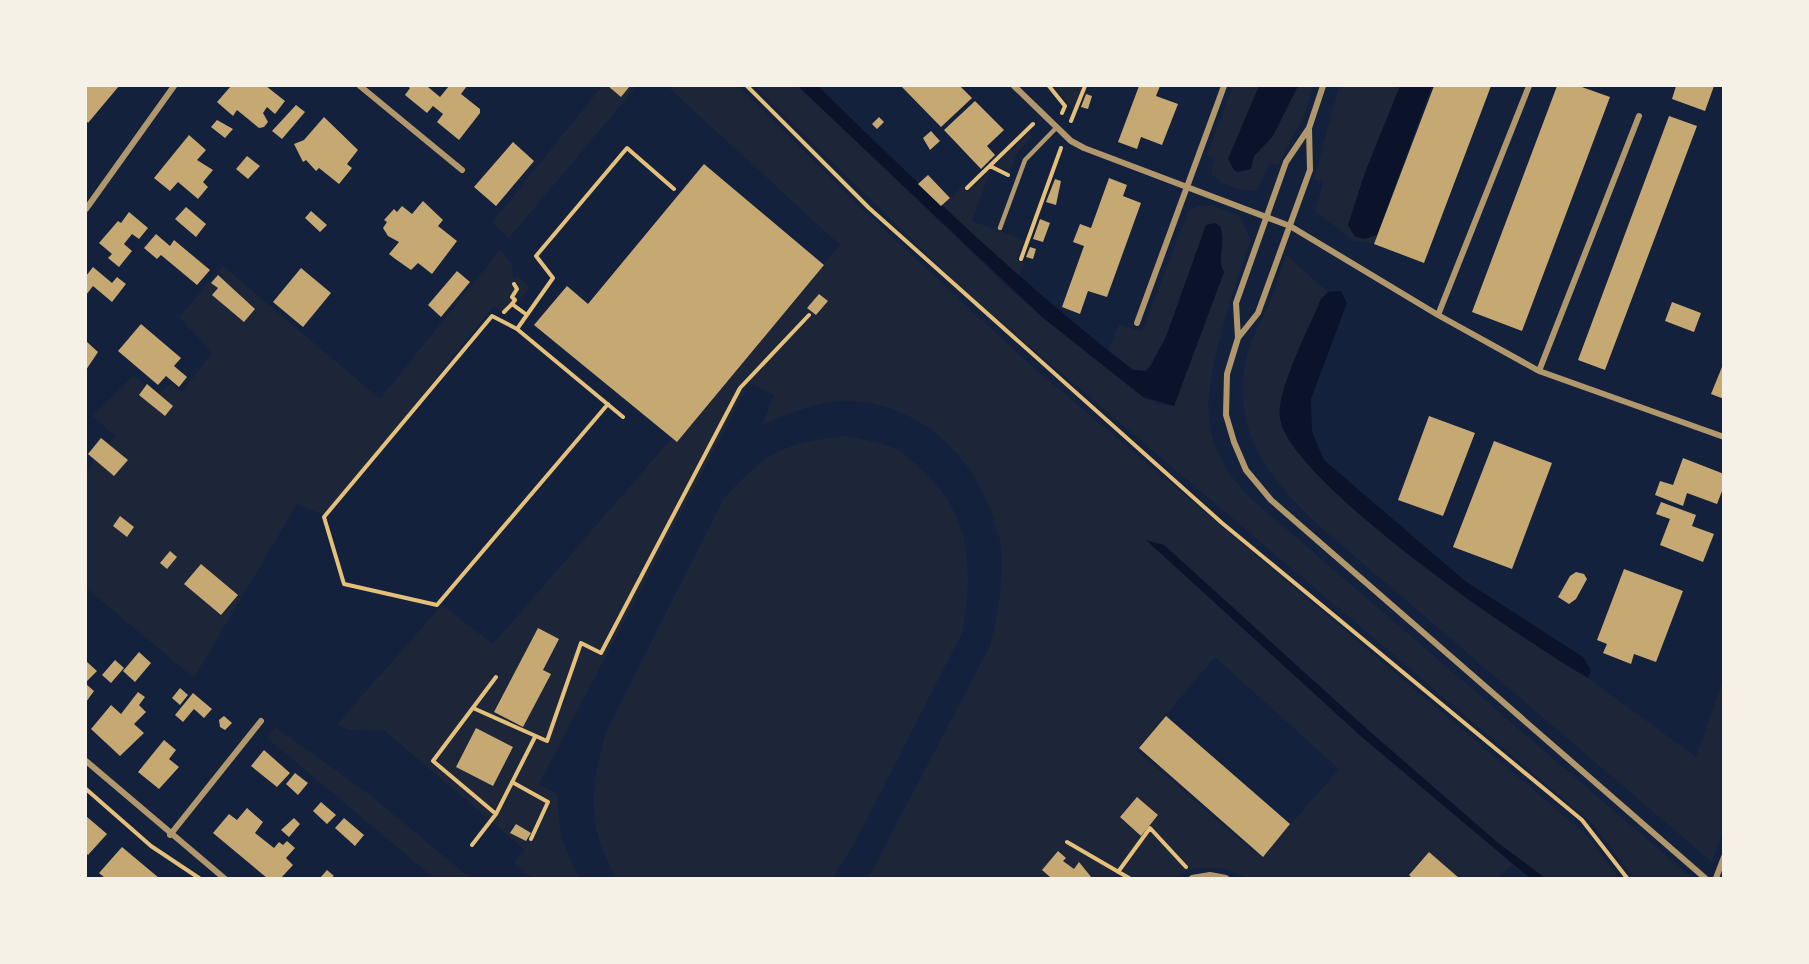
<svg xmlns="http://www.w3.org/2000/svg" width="1809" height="964" font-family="'IBM Plex Sans',sans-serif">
<rect width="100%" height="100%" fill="#14213d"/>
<!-- green -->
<path fill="#1d2539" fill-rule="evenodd" d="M602,86H637L509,238L492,223Z
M667,86H738L860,207L1026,361L1574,824L1588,837L1619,878H1545L1498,843L1368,730L1164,545L1148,541L1363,738L1513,864L1497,878H1459L1427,853L1410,873L1417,878H1247L1221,868H1194L1173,878H868L990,646C998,613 1004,580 1001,547C1000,538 996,529 994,520C974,456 923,407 854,401C822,399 791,413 762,425L774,395L749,383L539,784L557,794L561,838L579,878H532L514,863L525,850L385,731L349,730L337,724L442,605L493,644L840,245ZM1215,657L1339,769L1291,824L1281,823L1255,853L1136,750Z
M754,86H798L1012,291L1143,397L1159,404L1174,406L1224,272L1219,263L1223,243L1206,225L1166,337L1146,371L1133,370L1108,351L1119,324L1142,332L1188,212C1204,198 1222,210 1240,216L1251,241C1239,274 1228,305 1220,338C1203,404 1199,444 1249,497L1692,878H1634L1593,824L967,293Z
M1054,86H1082L1073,110Z
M1233,86H1259L1228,159L1251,169L1254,156L1273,136L1298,86H1313L1304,116L1278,165L1270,163L1257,190C1244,191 1218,186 1211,172L1215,158L1207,155Z
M1339,86H1400L1366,170L1348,224L1365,239L1377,235L1373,243L1354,241L1315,211L1323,182L1314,179Z
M1029,132L1033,136L1017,153L1010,171L994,166Z
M990,171L972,221L1024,240L1017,260L1024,263L1019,276L942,207L962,186L968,192Z
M500,250L512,264L513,279L517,276L530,287L506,316L494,306L326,516L297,504L194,678L86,588V472L115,436L92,416L133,376L159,394L171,383L181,393L212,353L179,317L223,266L380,399Z
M1286,255L1328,292L1321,299L1281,396L1280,419L1288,440L1313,470L1346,501L1475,605L1588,678L1696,757L1723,680V830L1712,862L1325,531C1269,480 1226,429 1249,348C1253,335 1260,324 1266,311C1275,293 1280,273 1286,255Z
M844,436C862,439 881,442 898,450C907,455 915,464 923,471C971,514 974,573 962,633L857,839L833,878H617C585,828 590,784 607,730L724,498C765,453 783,443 844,436Z
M275,727L369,794L470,878H434L267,738Z"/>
<!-- water -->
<path fill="#0b132b" d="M798,86H818C919,185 1021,283 1133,370L1146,371L1150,367L1166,337L1206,225L1215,223L1220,226C1227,242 1216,257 1224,272L1174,406L1143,397L1042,317Z
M1259,86H1298L1273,136L1254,156L1251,169L1238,172L1234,170L1228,159Z
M1400,86H1432L1377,235L1365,239L1355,237L1348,225L1366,170Z
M1341,291L1347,303L1311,399L1312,432L1324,460L1465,581L1583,657L1591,670L1588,678C1525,642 1293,485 1280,419C1275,393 1310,326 1321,299L1328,292Z
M1146,540L1164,545L1368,730L1498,843L1545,878H1530L1363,738Z"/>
<!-- building -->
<path fill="#c6a872" d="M86,86H119L88,123L86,120Z
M231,86H266L285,101L275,114L267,107L263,113L268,122L264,127L259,128L237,110L233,116L217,102Z
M407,86H429L428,87L440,97L449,86H467L461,94L480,109V113L459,140L437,122L443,114L433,106L427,113L405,95L410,88Z
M608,86H630L621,97Z
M901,86H960L972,98L941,127Z
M1139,86H1160L1156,96L1178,104L1162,145L1141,137L1137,149L1118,142Z
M1434,86H1491L1424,263L1374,244Z
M1557,86H1579L1610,97L1522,331L1472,312Z
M1676,86H1714L1705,111L1672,99Z
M1086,94L1092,96L1088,109L1081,107Z
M975,101L1004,130L987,146L995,155L981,169L944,130Z
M296,105L305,112L282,139L272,131Z
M1669,116L1697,126L1605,370L1578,360Z
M324,117L358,150L347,164L352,168L339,184L319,168L316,171L306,160L303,162L294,144L304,140Z
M879,117L884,122L877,129L872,124Z
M217,120L233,129L225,138L211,127Z
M931,131L940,141L930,150L923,138Z
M189,135L206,150L197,160L213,170L203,182L208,187L198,199L178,182L170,191L154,178Z
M513,142L534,161L496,206L474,187Z
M247,156L260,166L248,179L236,169Z
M704,164L824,265L677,442L534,325L567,286L588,304Z
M928,175L950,198L941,206L918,184Z
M1109,178L1127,185L1123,196L1141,203L1107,297L1088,291L1080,314L1062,307L1084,246L1073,242L1080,224L1091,228Z
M1055,179L1061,181L1056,205L1046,202Z
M423,201L443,220L438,226L457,241L432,274L418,263L411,270L394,258L389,254L399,242L388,236L383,228L387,222L384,220L394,209L397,212L402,206L412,214Z
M186,207L206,224L196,237L175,219Z
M311,211L327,225L320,232L305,218Z
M129,212L148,228L139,239L132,234L124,244L132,251L119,267L108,258L112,254L99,243L118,221L121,223Z
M1040,219L1050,223L1043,242L1033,239Z
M156,234L170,246L174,240L210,270L197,285L161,255L157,259L144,248Z
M1030,247L1036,249L1033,259L1026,257Z
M93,267L112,283L117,277L126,284L112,302L93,286L86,295V276Z
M301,268L331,293L303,327L273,302Z
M457,271L470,282L441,317L428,305Z
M218,275L255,309L244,322L212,295L218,288L211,283Z
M819,294L828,301L816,315L807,308Z
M1672,302L1701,313L1694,332L1665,321Z
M141,324L181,358L174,366L187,377L179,387L166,376L158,385L118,351Z
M86,341L98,352L86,370Z
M1724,362V399L1711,394Z
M147,384L173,406L165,416L139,395Z
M1429,416L1475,433L1443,516L1398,500Z
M101,438L128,460L114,476L88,454Z
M1494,441L1552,463L1512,569L1453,547Z
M1683,458L1724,474V486L1717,504L1687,493L1683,506L1655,495L1660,481L1673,485Z
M1661,502L1696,515L1692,526L1714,534L1703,562L1660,545L1670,519L1656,514Z
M120,516L134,527L127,537L113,526Z
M170,551L177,557L167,569L160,563Z
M201,564L238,595L221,615L184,584Z
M1624,569L1683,591L1656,662L1634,654L1631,664L1603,653L1607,644L1597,640Z
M1576,572L1584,574L1587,579L1576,599L1569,604L1558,597L1570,576Z
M538,628L559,639L543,670L551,674L523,727L494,712Z
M139,652L151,663L135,682L123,671Z
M115,660L124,668L111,683L102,675Z
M86,661L97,671L86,682Z
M86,684L94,691L86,702Z
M180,688L188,695L180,705L172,698Z
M138,692L145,697L139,705L146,712L134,724L144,733L120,756L91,729L111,705L121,714Z
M193,693L212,709L204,718L194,709L183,722L175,715Z
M224,716L232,723L225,730L220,727L219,720Z
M1166,716L1290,824L1263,857L1139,748Z
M476,728L513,747L493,786L456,767Z
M164,740L176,750L169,759L179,767L159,789L138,772Z
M264,750L290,773L277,787L251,766Z
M295,773L308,783L298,795L286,784Z
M1137,797L1158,815L1141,836L1120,817Z
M321,802L336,815L327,824L313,811Z
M247,808L263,822L255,833L274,848L279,842L283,845L287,841L295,848L286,858L293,865L281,878H267L213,833L229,814L237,820Z
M86,816L107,834L88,855L86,853Z
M294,818L300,824L289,837L281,830Z
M344,818L364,835L355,846L335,828Z
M516,824L531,833L526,841L510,833Z
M122,847L159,878H105L99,873Z
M1058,851L1066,858L1063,861L1074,869L1079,862L1092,878H1049L1050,877L1042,870Z
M1429,852L1459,878H1412L1409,875Z
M327,870L334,876L331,878H320Z"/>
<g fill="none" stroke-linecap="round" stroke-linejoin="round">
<!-- path -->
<path stroke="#e5c07b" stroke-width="4" d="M747,86L869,208L1222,523L1582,820L1627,878
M1049,86L1065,106L1062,113
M1071,121L1085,86
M990,166L1008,175
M967,188L1033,124
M1021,259L1061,148
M514,284L517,289L512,297L515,300L512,304L527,315
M504,312L512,304
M517,329L492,316L324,517L344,584L437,605L608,404
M623,417L517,329L553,278L536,256L627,148L674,189
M473,708L547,741L581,643L601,653L740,388L809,315
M512,782L548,802L531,839
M86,789L151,846L199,878
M496,814L433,761L496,677
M1067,842L1129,878
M472,845L496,814L535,737
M1118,872L1150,828L1186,867"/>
<!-- service -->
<path stroke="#b1986c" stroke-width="4.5" d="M1000,228L1025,160L1057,127"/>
<!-- minor -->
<path stroke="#b1986c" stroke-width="6" d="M360,86L462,170
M1014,86L1071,141L1084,148L1290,226L1438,315L1539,371L1724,437
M1323,86L1309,128L1286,162L1236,303L1238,338L1227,374L1226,415L1234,442L1246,470L1271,500L1705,878
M86,209L174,86
M1438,315L1529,86
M1137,323L1224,86
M1238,338L1258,313L1310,170L1309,128
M1539,371L1639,116
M86,761L224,878
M170,835L261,721
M1192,878L1210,875L1226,878
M1716,878L1724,857"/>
</g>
<!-- border -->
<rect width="1809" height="964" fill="none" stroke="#f6f1e7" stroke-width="174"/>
</svg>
